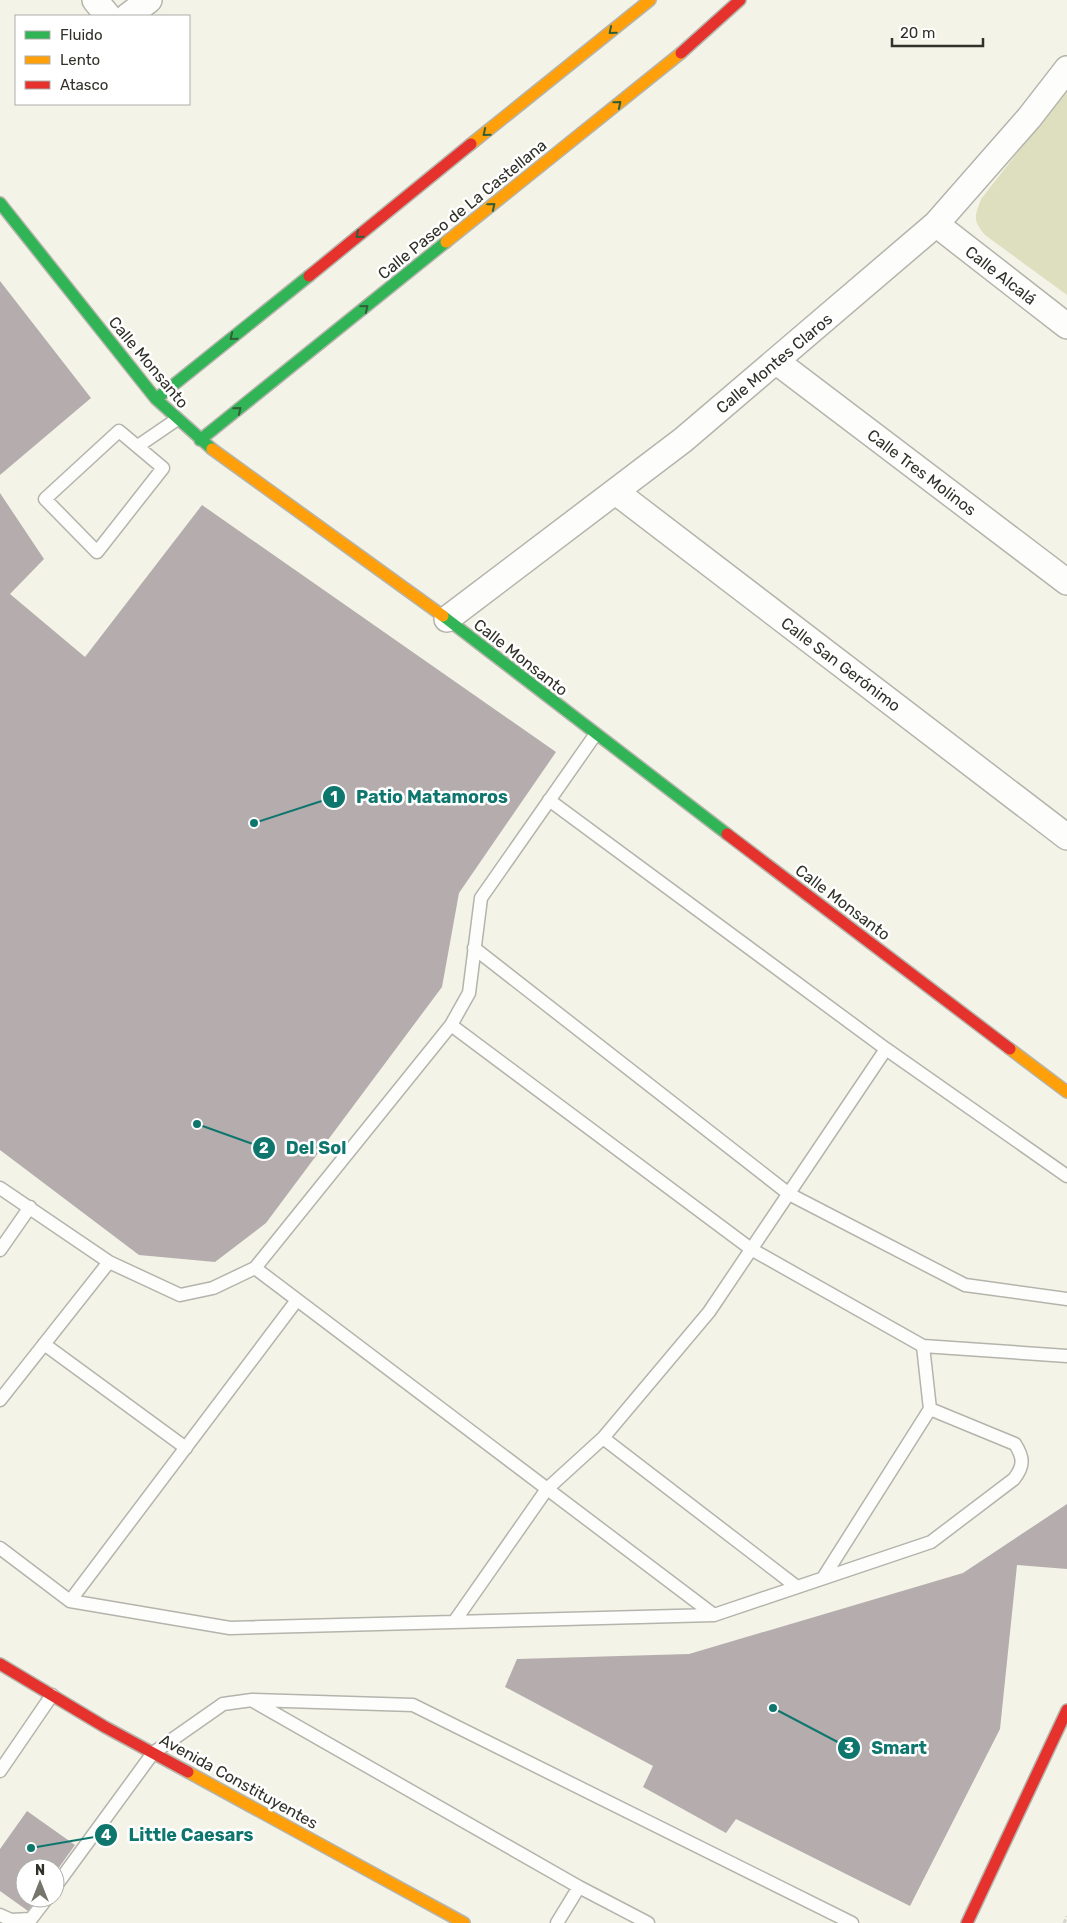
<svg xmlns="http://www.w3.org/2000/svg" width="1067" height="1923" font-family="Rubik,sans-serif">
<rect width="100%" height="100%" fill="#f3f3e8"/>
<!-- green -->
<path fill="#dedfbf" d="M1067,89V295L985,235C972,220 975,216 981,199Z"/>
<!-- building -->
<path fill="#b5adad" d="M0,281L91,398L0,475Z
M0,493L44,559L10,594L85,657L202,505L556,752L459,893L442,987L266,1223L215,1262L139,1255L0,1150Z
M1067,1504V1569L1017,1565L1000,1729L910,1906L736,1819L726,1833L643,1787L653,1766L505,1687L517,1659L689,1654L963,1573Z
M27,1811L75,1845L55,1873V1868H25V1898H37L28,1911L0,1891V1849Z"/>
<g fill="none" stroke-linecap="round" stroke-linejoin="round">
<defs>
<path id="lane" d="M119,431L163,468L97,552L45,499Z
M138,446L176,420
M474,948L789,1194L965,1285L1067,1299
M451,1025L751,1249L923,1346L1067,1356
M886,1049L1067,1176
M0,1188L109,1262L180,1295L213,1288L255,1268L451,1025L469,993L481,898L595,735
M0,1250L30,1207
M255,1268L714,1615
M44,1344L186,1448
M0,1400L109,1262
M603,1438L797,1587
M0,1548L70,1601L230,1628L714,1615L931,1542L1014,1479C1024,1466 1024,1458 1015,1444L930,1409L923,1346
M823,1578L930,1409
M70,1601L297,1300
M454,1622L547,1489L603,1438L709,1312L886,1049L549,800
M253,1701L579,1887L648,1923
M0,1771L52,1695
M55,1887L153,1753L223,1704L252,1700L413,1705L852,1923
M0,1915L11,1920L31,1919L47,1898
M557,1923L579,1887"/>
<path id="street" d="M95,0L108,16
M128,16L149,0
M936,224L1067,326
M777,362L1067,582
M616,492L1067,837
M447,619L683,440L936,224L1029,118L1067,69"/>
<path id="fast" d="M0,203L156,399L212,449
M156,399L309,276
M200,440L446,242
M443,616L727,834"/>
<path id="slow" d="M471,144L650,0
M446,242L681,53
M212,449L443,616
M1010,1049L1067,1092
M188,1772L464,1923"/>
<path id="jam" d="M681,53L740,0
M309,276L471,144
M727,834L1010,1049
M0,1664L105,1727L188,1772
M967,1923L1067,1710"/>
</defs>
<!-- lane casing -->
<use href="#lane" stroke="#b4b4ac" stroke-width="15"/>
<!-- street casing -->
<use href="#street" stroke="#b4b4ac" stroke-width="28"/>
<!-- fast casing -->
<use href="#fast" stroke="#b4b4ac" stroke-width="14"/>
<!-- slow casing -->
<use href="#slow" stroke="#b4b4ac" stroke-width="14"/>
<!-- jam casing -->
<use href="#jam" stroke="#b4b4ac" stroke-width="14"/>
<!-- path -->
<path stroke="#d4d4ce" stroke-width="3" stroke-dasharray="4 2.5" stroke-linecap="butt" d="M1064,1923L1067,1916"/>
<!-- lane -->
<use href="#lane" stroke="#fdfdfc" stroke-width="12"/>
<!-- street -->
<use href="#street" stroke="#fdfdfc" stroke-width="25"/>
<!-- fast -->
<use href="#fast" stroke="#30b455" stroke-width="11"/>
<!-- slow -->
<use href="#slow" stroke="#ff9f0a" stroke-width="11"/>
<!-- jam -->
<use href="#jam" stroke="#e5322d" stroke-width="11"/>
</g>
<!-- one-way arrows -->
<defs><path id="oneway-chevron" d="M-2-3.5L2.5 0L-2 3.5" fill="none" stroke-width="1.6" stroke-linecap="round" stroke-linejoin="round" transform="scale(1.25)"/></defs>
<g stroke="#315f38">
<use href="#oneway-chevron" transform="translate(612 31) rotate(140)"/>
<use href="#oneway-chevron" transform="translate(618 104) rotate(-39)"/>
<use href="#oneway-chevron" transform="translate(486 133) rotate(141)"/>
<use href="#oneway-chevron" transform="translate(492 206) rotate(-39)"/>
<use href="#oneway-chevron" transform="translate(359 235) rotate(141)"/>
<use href="#oneway-chevron" transform="translate(365 308) rotate(-39)"/>
<use href="#oneway-chevron" transform="translate(233 337) rotate(141)"/>
<use href="#oneway-chevron" transform="translate(238 410) rotate(-39)"/>
</g>
<g text-anchor="middle" stroke-width="5" stroke-linejoin="round" paint-order="stroke">
<!-- street labels -->
<g font-size="16" fill="#313129" stroke="#fff">
<text transform="translate(462 209) rotate(-39)" y="6">Calle Paseo de La Castellana</text>
<text transform="translate(1001 275) rotate(38)" y="6">Calle Alcalá</text>
<text transform="translate(149 362) rotate(50)" y="6">Calle Monsanto</text>
<text transform="translate(774 363) rotate(-40)" y="6">Calle Montes Claros</text>
<text transform="translate(922 472) rotate(37)" y="6">Calle Tres Molinos</text>
<text transform="translate(521 657) rotate(38)" y="6">Calle Monsanto</text>
<text transform="translate(841 664) rotate(37)" y="6">Calle San Gerónimo</text>
<text transform="translate(843 902) rotate(37)" y="6">Calle Monsanto</text>
<text transform="translate(239 1781) rotate(29)" y="6">Avenida Constituyentes</text>
</g>
</g>
<!-- callouts -->
<path fill="none" stroke="#0f766e" stroke-width="2" d="M254 823L334 797M197 1124L264 1148M773 1708L849 1748M31 1848L106 1835"/>
<g fill="#0f766e" stroke="#fff" stroke-width="2">
<circle cx="254" cy="823" r="5"/>
<circle cx="197" cy="1124" r="5"/>
<circle cx="773" cy="1708" r="5"/>
<circle cx="31" cy="1848" r="5"/>
<circle cx="334" cy="797" r="12"/>
<circle cx="264" cy="1148" r="12"/>
<circle cx="849" cy="1748" r="12"/>
<circle cx="106" cy="1835" r="12"/>
</g>
<g font-size="15" text-anchor="middle" font-weight="bold" fill="#fff">
<text x="334" y="802">1</text>
<text x="264" y="1153">2</text>
<text x="849" y="1753">3</text>
<text x="106" y="1840">4</text>
</g>
<g font-size="18" text-anchor="middle" font-weight="bold" fill="#0f766e" stroke="#fff" stroke-width="5" stroke-linejoin="round" paint-order="stroke">
<text x="432" y="803">Patio Matamoros</text>
<text x="316" y="1154">Del Sol</text>
<text x="899" y="1754">Smart</text>
<text x="191" y="1841">Little Caesars</text>
</g>
<!-- legend -->
<rect x="15" y="15" width="175" height="90" fill="#ffffff" stroke="#adada9"/>
<rect x="25" y="31" width="25" height="8" fill="#30b455" stroke="#adada9"/>
<text x="60" y="40" font-size="15" fill="#313129">Fluido</text>
<rect x="25" y="56" width="25" height="8" fill="#ff9f0a" stroke="#adada9"/>
<text x="60" y="65" font-size="15" fill="#313129">Lento</text>
<rect x="25" y="81" width="25" height="8" fill="#e5322d" stroke="#adada9"/>
<text x="60" y="90" font-size="15" fill="#313129">Atasco</text>
<!-- north arrow -->
<g transform="translate(40 1883)"><circle r="24" fill="#ffffff" stroke="#adada9"/>
<path d="M0-4L9 19L0 12L-9 19Z" fill="#75756c"/>
<text y="-8" font-size="14" font-weight="bold" text-anchor="middle" fill="#313129">N</text>
</g>
<!-- scale -->
<path d="M892 38v8h91v-8" fill="none" stroke="#313129" stroke-width="2.5"/>
<text x="900" y="38" font-size="15" fill="#313129" stroke="#ffffff" stroke-width="4" paint-order="stroke">20 m</text>
</svg>
